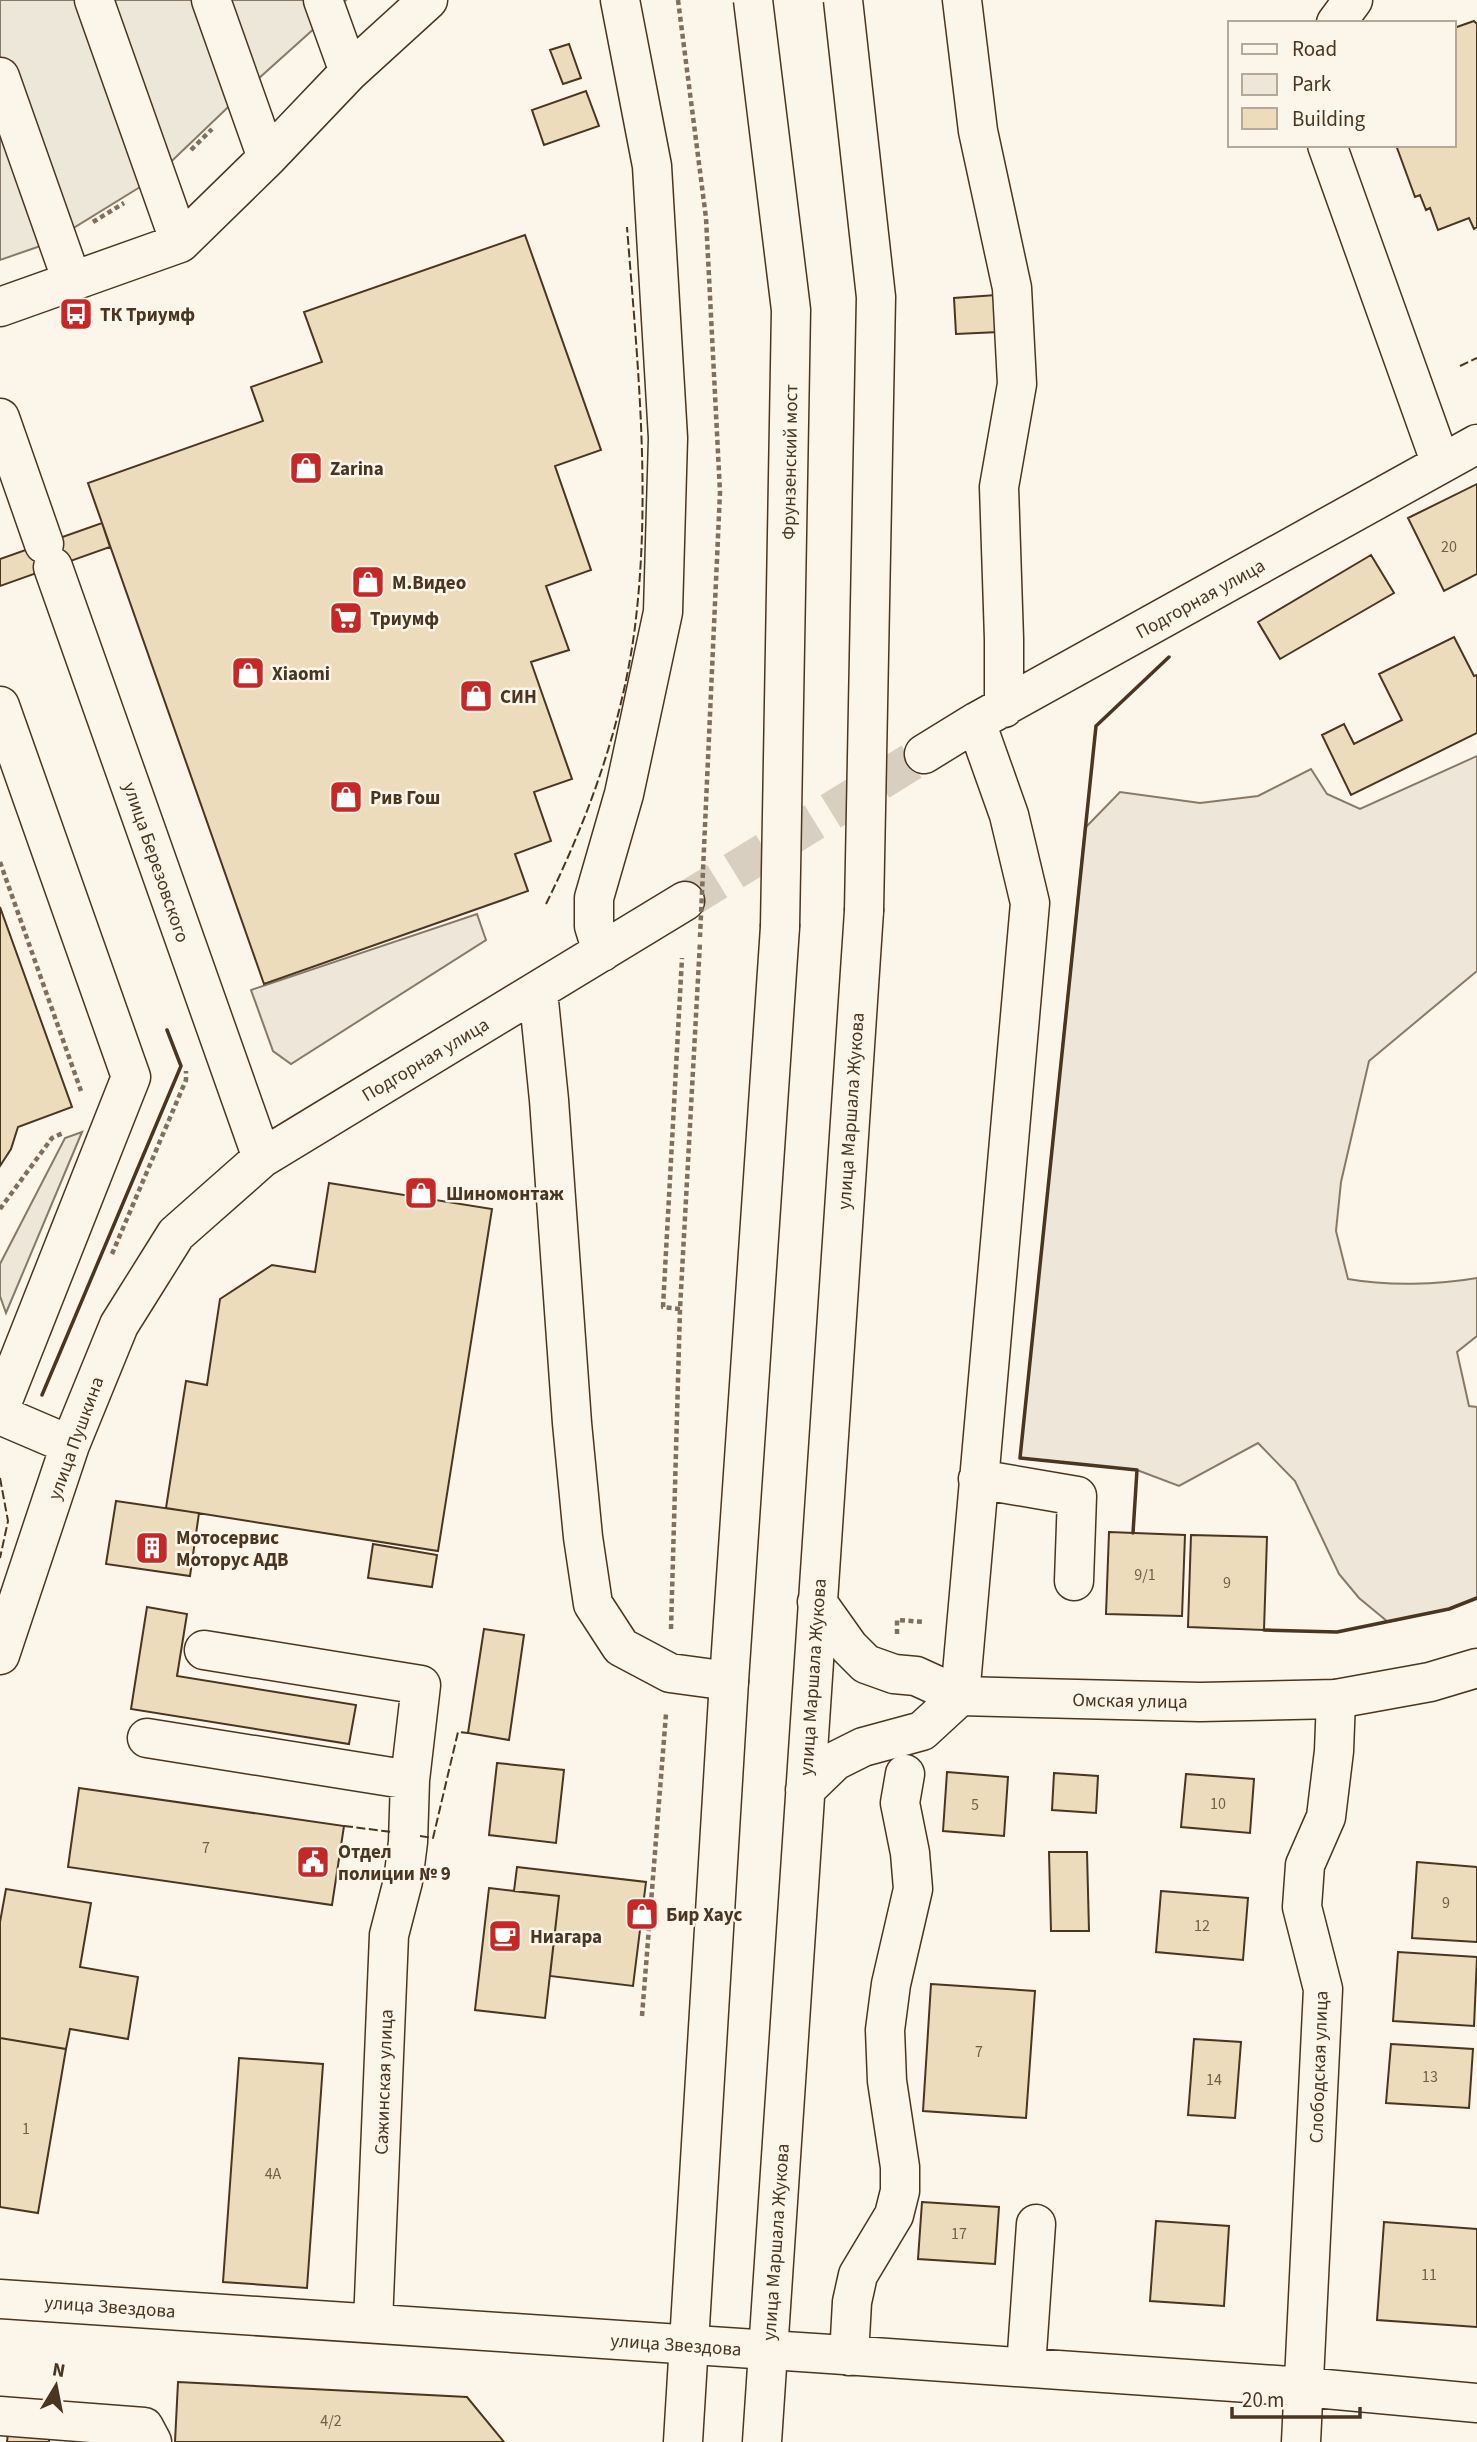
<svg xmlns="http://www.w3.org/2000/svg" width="1477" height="2442" font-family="'Source Sans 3',sans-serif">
<rect width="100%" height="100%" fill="#fbf6e9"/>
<!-- green -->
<path fill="#ede6d9" stroke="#887966" stroke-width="2" d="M1477,756V971L1369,1061L1341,1182L1336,1231L1348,1279C1387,1286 1438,1285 1477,1278V1336L1457,1352L1469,1406L1477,1407V1598L1449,1609L1388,1622L1359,1598L1339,1574L1295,1481L1258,1443L1179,1486L1137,1470L1020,1458L1085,828L1120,792L1200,803L1258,796L1311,769L1327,794L1360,809Z
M477,914L486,940L291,1064L273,1051L251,990Z
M82,1132L6,1313L0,1296V1264L65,1138Z"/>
<!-- parking -->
<path fill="#ede7d9" stroke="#887966" stroke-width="2" d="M0,0H346L247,89L153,179L49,243L0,260Z"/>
<!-- building -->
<path fill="#ecdcbc" stroke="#4a3520" stroke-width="2" d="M1474,21L1477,24V227L1474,229L1469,218L1438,230L1430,208L1426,210L1420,195L1415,197L1396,145H1454V28Z
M569,44L581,78L563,84L550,50Z
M586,91L599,126L544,145L532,110Z
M525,235L601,450L555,466L591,570L546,586L569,650L531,662L572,779L534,792L551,841L515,854L528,891L264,984L88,483L263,421L251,387L322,362L304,312Z
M996,295L999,332L956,334L954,298Z
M1477,484V574L1444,591L1408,518Z
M102,523L110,547L0,586V559Z
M1371,555L1394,593L1280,659L1258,622Z
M1454,637L1474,676L1477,675V733L1351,795L1322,735L1344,724L1354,744L1402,720L1379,674Z
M0,907L72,1107L18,1127L11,1149L0,1166Z
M329,1183L492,1209L438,1551L166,1508L186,1381L207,1385L220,1299L272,1265L315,1272Z
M116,1501L199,1513L190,1576L106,1564Z
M1109,1532L1185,1535L1182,1616L1106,1614Z
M1191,1535L1267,1537L1264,1630L1188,1627Z
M373,1544L437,1555L432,1587L368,1578Z
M147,1607L187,1614L177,1676L356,1705L349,1744L131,1709Z
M484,1629L524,1635L509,1740L468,1733Z
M497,1763L564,1770L556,1843L489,1835Z
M947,1772L1008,1777L1004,1836L943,1831Z
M1054,1773L1098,1776L1096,1813L1052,1810Z
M1186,1774L1254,1779L1250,1833L1181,1827Z
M79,1788L344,1826L332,1905L68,1867Z
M1049,1852H1087L1089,1931H1051Z
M1417,1862L1477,1867V1942L1412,1938Z
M517,1867L646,1882L633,1986L550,1976L559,1896L514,1891Z
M489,1888L559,1896L545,2018L475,2010Z
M6,1889L91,1903L80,1967L138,1977L128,2039L70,2029L66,2049L0,2038V1922Z
M1161,1891L1248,1898L1243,1960L1156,1952Z
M1398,1952L1477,1957L1474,2026L1393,2021Z
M931,1984L1035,1991L1026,2118L923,2111Z
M0,2038L66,2049L38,2213L0,2207Z
M1194,2039L1241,2042L1235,2118L1188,2115Z
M1391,2044L1473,2049L1469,2108L1386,2103Z
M239,2058L323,2064L307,2288L223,2282Z
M922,2202L999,2207L995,2264L918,2259Z
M1156,2221L1229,2226L1224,2306L1150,2301Z
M1384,2222L1477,2229V2327L1377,2320Z
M178,2382L467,2397L504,2442H175Z
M9,2424L50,2428L49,2442H7Z"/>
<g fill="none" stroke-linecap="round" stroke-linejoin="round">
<!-- minor-tunnel -->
<path stroke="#d8cfc1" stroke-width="38" stroke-dasharray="38 19" stroke-linecap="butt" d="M685,901L924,754"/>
<defs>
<path id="minor" d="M94,0L180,243
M211,0L267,158
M323,0L349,72
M962,0L978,131L1012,288L1017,384L999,487L1004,639V708
M1336,23L1353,0
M0,77L72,281
M1327,145L1441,464
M0,307L180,243L267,158L349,72L428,0
M0,418L44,544
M53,567L262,1158
M0,706L131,1077L0,1408
M924,754L976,722L1477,444
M602,952L594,926V898L624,794L663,612L668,438L652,166L620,0
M538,991L549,1100L572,1423L583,1537L593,1604L621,1647L670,1673L729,1681
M0,1415L70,1445
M978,1479L1077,1496L1074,1581
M204,1650L421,1685L410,1780L408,1842L403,1881L389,1935L373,2323
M0,1655L70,1445L119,1325L176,1234L262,1158L685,901
M960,1696L1030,903L1009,815L976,722
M147,1738L410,1780
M0,2299L830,2354L1304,2387L1477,2403
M849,2356L852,2302L858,2275L894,2215L900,2191V2167L887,2081L885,2030L891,1984L913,1889L910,1853L900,1803L905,1774
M1026,2367L1036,2224
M0,2416L144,2427L152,2442
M1301,2442L1323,1989L1302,1907L1305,1865L1326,1817L1334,1751L1336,1699"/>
<path id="major" d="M817,1602L849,1647L866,1664L894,1674L916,1676L960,1696L1200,1702L1336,1699L1430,1682L1477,1668
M805,1790L835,1761L863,1747L922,1731L960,1696
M683,2442L729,1681L780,927
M762,2442L864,911"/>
</defs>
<!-- minor casing -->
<use href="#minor" stroke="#4a3520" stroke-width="41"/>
<!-- major casing -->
<use href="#major" stroke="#4a3520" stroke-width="41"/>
<!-- path -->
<path stroke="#7f6f5c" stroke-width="4.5" stroke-dasharray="5 3.5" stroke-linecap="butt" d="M191,150L212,129
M93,222L124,203
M0,862L81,1091
M0,1209L52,1138L63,1133
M112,1254L186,1080V1071
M680,1309L663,1307L682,958
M671,1629L680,1309L700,942
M897,1634V1620L924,1622
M642,2016L666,1714"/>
<!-- minor -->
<use href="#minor" stroke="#fbf6e9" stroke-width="38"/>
<!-- major -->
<use href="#major" stroke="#fbf6e9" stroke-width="38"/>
<defs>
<path id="major-bridge" d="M753,0L791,310L780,927
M843,0L876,297L864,911"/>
</defs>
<!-- major-bridge casing -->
<use href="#major-bridge" stroke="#4a3520" stroke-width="41" stroke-linecap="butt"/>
<!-- path-bridge -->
<path stroke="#7f6f5c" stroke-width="4.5" stroke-dasharray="5 3.5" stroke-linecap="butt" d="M678,0L706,218L720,492L700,937"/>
<!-- major-bridge -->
<use href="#major-bridge" stroke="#fbf6e9" stroke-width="38"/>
<!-- fence -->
<path stroke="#4a3520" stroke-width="2" stroke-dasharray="9 3.5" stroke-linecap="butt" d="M1460,366L1477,358
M546,904C590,815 625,717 636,618C651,488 637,356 627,227
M0,1478L8,1521L0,1558
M344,1826L392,1832
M420,1836L433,1838L458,1732L468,1733"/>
<!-- wall -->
<path stroke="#4a3520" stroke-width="3.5" d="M42,1395L181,1066L167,1030
M1133,1533L1137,1470L1020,1458L1096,726L1169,657
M1264,1630L1337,1632L1449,1609L1477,1598"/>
</g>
<!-- icons -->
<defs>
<symbol id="bus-square" viewBox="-11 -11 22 22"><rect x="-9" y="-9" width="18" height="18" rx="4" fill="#c62828" stroke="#fbf6e9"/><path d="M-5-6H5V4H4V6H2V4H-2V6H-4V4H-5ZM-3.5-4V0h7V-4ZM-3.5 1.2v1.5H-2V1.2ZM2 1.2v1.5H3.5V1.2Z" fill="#fff"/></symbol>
<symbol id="shop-square" viewBox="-11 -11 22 22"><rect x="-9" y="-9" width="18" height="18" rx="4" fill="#c62828" stroke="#fbf6e9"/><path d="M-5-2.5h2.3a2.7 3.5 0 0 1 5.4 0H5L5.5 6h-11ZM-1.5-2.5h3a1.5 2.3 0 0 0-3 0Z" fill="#fff"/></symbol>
<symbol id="supermarket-square" viewBox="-11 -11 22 22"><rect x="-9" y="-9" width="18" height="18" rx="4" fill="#c62828" stroke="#fbf6e9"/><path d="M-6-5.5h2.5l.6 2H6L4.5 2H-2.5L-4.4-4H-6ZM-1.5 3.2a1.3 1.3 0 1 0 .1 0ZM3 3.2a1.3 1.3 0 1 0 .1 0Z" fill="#fff"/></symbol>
<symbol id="building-square" viewBox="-11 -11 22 22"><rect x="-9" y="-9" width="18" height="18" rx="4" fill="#c62828" stroke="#fbf6e9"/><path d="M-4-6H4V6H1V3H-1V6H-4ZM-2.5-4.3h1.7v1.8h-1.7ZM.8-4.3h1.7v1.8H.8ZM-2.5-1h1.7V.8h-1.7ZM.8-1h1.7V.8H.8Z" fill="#fff"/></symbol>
<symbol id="civic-square" viewBox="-11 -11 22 22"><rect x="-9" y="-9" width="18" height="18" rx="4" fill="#c62828" stroke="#fbf6e9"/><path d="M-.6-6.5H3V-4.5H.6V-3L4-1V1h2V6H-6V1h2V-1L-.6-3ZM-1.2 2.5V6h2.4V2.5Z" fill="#fff"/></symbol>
<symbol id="cafe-square" viewBox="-11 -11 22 22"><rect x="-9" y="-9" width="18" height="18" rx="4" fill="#c62828" stroke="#fbf6e9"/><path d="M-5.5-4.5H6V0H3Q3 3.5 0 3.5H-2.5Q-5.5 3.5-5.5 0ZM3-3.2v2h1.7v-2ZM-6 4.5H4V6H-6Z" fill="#fff"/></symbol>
</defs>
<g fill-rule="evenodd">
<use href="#bus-square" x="57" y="295" width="38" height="38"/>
<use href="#shop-square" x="287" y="449" width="38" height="38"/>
<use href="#shop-square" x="349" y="563" width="38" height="38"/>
<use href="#supermarket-square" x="327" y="599" width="38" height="38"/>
<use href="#shop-square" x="229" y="654" width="38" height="38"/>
<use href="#shop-square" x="457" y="677" width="38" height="38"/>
<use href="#shop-square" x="327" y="778" width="38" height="38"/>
<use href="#shop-square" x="402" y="1174" width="38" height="38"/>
<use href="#building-square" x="133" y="1529" width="38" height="38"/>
<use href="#civic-square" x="294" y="1843" width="38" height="38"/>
<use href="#shop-square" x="623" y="1895" width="38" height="38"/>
<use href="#cafe-square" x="486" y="1917" width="38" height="38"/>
</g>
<g text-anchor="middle" stroke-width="5" stroke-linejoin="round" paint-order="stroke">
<!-- number labels -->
<g font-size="16" fill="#725f47">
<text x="1449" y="552">20</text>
<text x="1145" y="1580">9/1</text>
<text x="1227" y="1588">9</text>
<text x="1218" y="1809">10</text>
<text x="975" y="1810">5</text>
<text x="206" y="1853">7</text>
<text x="1446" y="1908">9</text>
<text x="1202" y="1931">12</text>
<text x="979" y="2057">7</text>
<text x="1430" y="2082">13</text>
<text x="1214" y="2085">14</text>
<text x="26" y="2134">1</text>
<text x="273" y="2179">4А</text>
<text x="959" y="2239">17</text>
<text x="1429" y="2280">11</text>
<text x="331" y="2426">4/2</text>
</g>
<!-- poi labels -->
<g font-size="19" font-weight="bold" fill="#4a3520" stroke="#fbf6e9" text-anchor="start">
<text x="100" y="321">ТК Триумф</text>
<text x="330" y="475">Zarina</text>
<text x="392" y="589">М.Видео</text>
<text x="370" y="625">Триумф</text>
<text x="272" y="680">Xiaomi</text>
<text x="500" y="703">СИН</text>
<text x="370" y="804">Рив Гош</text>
<text x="446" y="1200">Шиномонтаж</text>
<text x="176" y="1544">Мотосервис<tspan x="176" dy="22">Моторус АДВ</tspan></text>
<text x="338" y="1858">Отдел<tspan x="338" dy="22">полиции № 9</tspan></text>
<text x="666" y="1921">Бир Хаус</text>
<text x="530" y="1943">Ниагара</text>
</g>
<!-- street labels -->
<g font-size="19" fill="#4a3520" stroke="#fbf6e9">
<text transform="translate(789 462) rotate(-89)" y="7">Фрунзенский мост</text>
<text transform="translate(1200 598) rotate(-29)" y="7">Подгорная улица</text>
<text transform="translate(157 862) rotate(71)" y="7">улица Березовского</text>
<text transform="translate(425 1059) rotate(-31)" y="7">Подгорная улица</text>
<text transform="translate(850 1111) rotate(-86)" y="7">улица Маршала Жукова</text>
<text transform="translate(75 1438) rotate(-70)" y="7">улица Пушкина</text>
<text transform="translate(812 1677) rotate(-86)" y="7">улица Маршала Жукова</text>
<text transform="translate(1130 1700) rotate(1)" y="7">Омская улица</text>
<text transform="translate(1318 2067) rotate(-88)" y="7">Слободская улица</text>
<text transform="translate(383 2082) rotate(-88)" y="7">Сажинская улица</text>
<text transform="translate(775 2242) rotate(-86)" y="7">улица Маршала Жукова</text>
<text transform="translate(110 2306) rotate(4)" y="7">улица Звездова</text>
<text transform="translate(676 2344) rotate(4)" y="7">улица Звездова</text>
</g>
</g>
<!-- legend -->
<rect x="1228" y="21" width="228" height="126" fill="#fbf6e9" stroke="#b4a999" stroke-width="2"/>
<rect x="1242" y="44" width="35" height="10" fill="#fbf6e9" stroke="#b4a999" stroke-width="2"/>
<text x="1292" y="56" font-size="21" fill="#4a3520">Road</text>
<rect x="1242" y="74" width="35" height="21" fill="#ede6d9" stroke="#b4a999" stroke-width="2"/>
<text x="1292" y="91" font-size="21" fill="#4a3520">Park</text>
<rect x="1242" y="108" width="35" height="21" fill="#ecdcbc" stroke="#b4a999" stroke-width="2"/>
<text x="1292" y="126" font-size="21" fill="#4a3520">Building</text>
<!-- north arrow -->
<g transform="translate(56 2386) rotate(10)" stroke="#fbf6e9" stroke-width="5" paint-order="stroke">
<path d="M0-5L12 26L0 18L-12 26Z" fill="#4a3520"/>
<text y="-10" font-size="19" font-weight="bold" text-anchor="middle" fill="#4a3520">N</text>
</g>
<!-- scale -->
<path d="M1232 2407v10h128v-10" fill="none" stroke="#4a3520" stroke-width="3.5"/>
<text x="1242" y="2407" font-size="21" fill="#4a3520" stroke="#fbf6e9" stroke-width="5" paint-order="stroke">20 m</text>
</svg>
